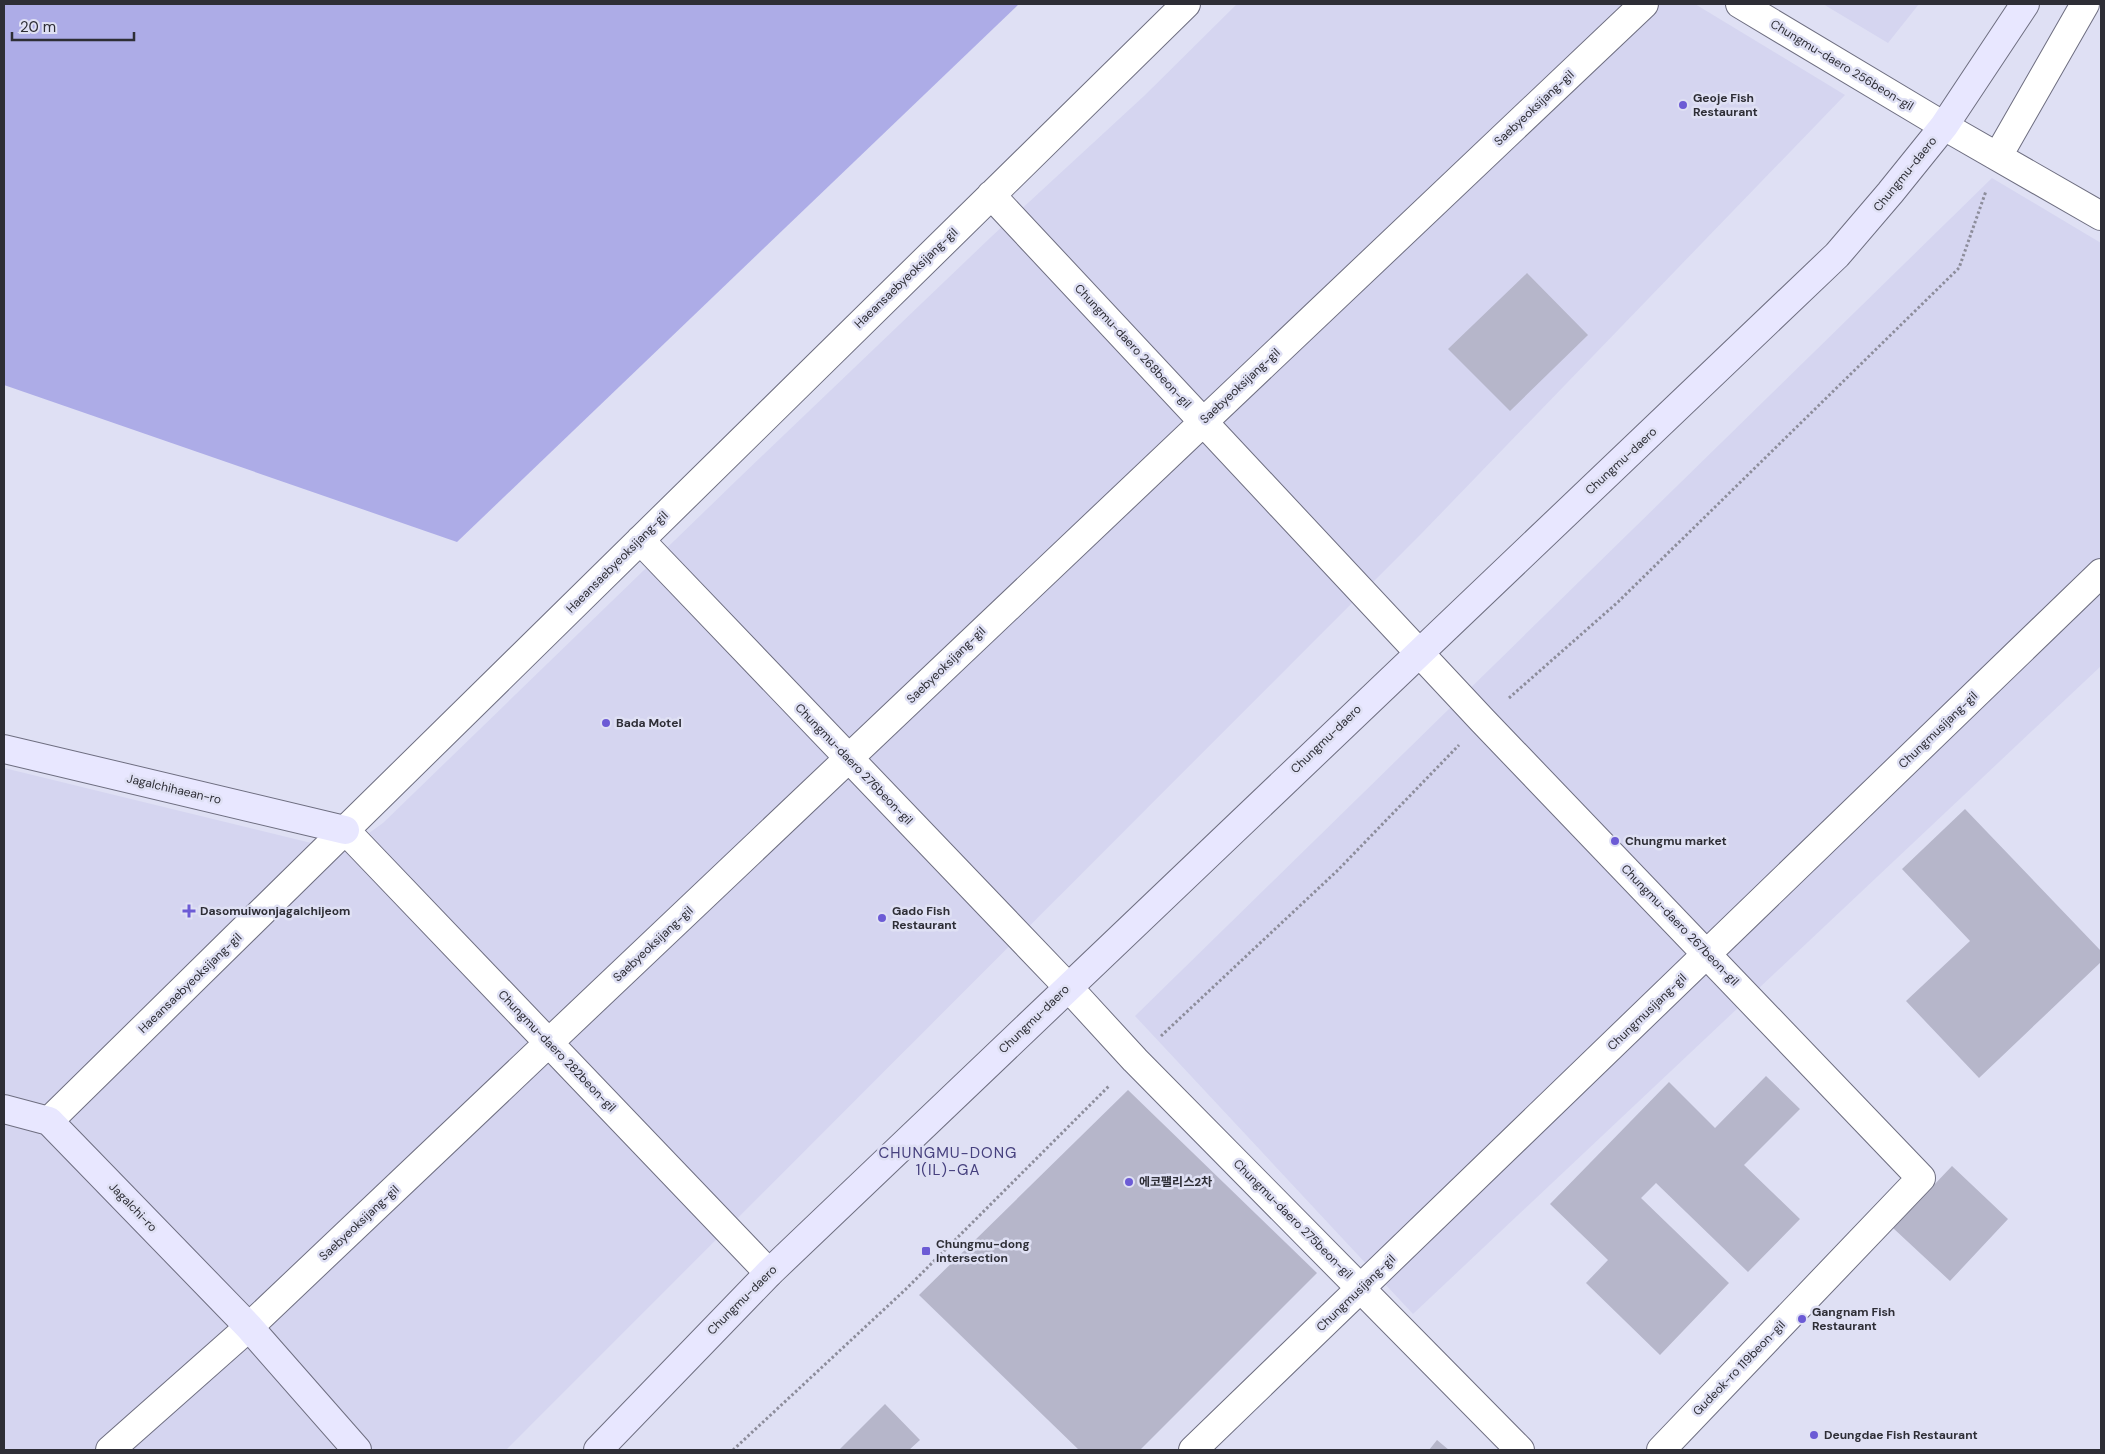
<svg xmlns="http://www.w3.org/2000/svg" width="2105" height="1454" font-family="'DM Sans','Noto Sans KR',sans-serif">
<rect width="100%" height="100%" fill="#dfe0f4"/>
<!-- built -->
<path fill="#d5d5f0" d="M1237,4H1695L1845,95L1422,533L506,1450H4V768L344,851L383,823L739,478L991,237L1144,96Z
M1823,4H1919L1888,43Z
M1992,178L2101,243V666L1413,1314L1135,1016Z"/>
<!-- water -->
<path fill="#adace7" d="M4,4H1019L457,542L4,385Z"/>
<!-- building -->
<path fill="#b6b6ca" d="M1527,273L1588,335L1510,411L1448,349Z
M1965,809L2101,951V962L1979,1078L1906,1001L1970,941L1902,869Z
M1766,1076L1800,1109L1744,1165L1800,1219L1748,1272L1656,1183L1641,1198L1729,1283L1660,1355L1586,1283L1608,1260L1550,1204L1669,1082L1715,1128Z
M1128,1090L1317,1273L1140,1450H1079L919,1295Z
M1952,1166L2008,1219L1950,1281L1893,1228Z
M885,1404L920,1440L909,1450H839Z
M1437,1440L1449,1450H1429Z"/>
<g fill="none" stroke-linecap="round" stroke-linejoin="round">
<defs>
<path id="street" d="M1740,4L1944,126L2101,216
M1998,156L2085,4
M991,195L1483,721L1921,1178L1661,1450
M640,540L1068,987L1135,1060L1520,1450
M345,830L769,1273
M49,1121L1186,4
M110,1450L249,1327L1644,4
M1193,1450L2101,573"/>
<path id="secondary" d="M4,749L345,830
M4,1109L49,1121L249,1327L357,1450
M598,1450L769,1273L1837,255L1890,193L1944,126L2025,4"/>
</defs>
<!-- street casing -->
<use href="#street" stroke="#6e6e80" stroke-width="30"/>
<!-- secondary casing -->
<use href="#secondary" stroke="#6e6e80" stroke-width="30"/>
<!-- path -->
<path stroke="#8d8d9b" stroke-width="3" stroke-dasharray="2.5 2.5" stroke-linecap="butt" d="M1509,698L1618,602L1959,268L1986,191
M1161,1036L1338,870L1459,745
M733,1450L906,1289L1110,1085"/>
<!-- street -->
<use href="#street" stroke="#fff" stroke-width="28"/>
<!-- secondary -->
<use href="#secondary" stroke="#e8e7ff" stroke-width="28"/>
</g>
<!-- markers -->
<g fill="#6c5bd5" stroke="#dfe0f4" stroke-width="2">
<circle cx="1683" cy="105" r="5"/>
<circle cx="606" cy="723" r="5"/>
<circle cx="1615" cy="841" r="5"/>
<path d="M186.5 903.5h5v5h5v5h-5v5h-5v-5h-5v-5h5z"/>
<circle cx="882" cy="918" r="5"/>
<circle cx="1129" cy="1182" r="5"/>
<rect x="921" y="1246" width="10" height="10" rx="2.5"/>
<circle cx="1802" cy="1319" r="5"/>
<circle cx="1814" cy="1435" r="5"/>
</g>
<g text-anchor="middle" stroke-width="5" stroke-linejoin="round" paint-order="stroke">
<!-- street labels -->
<g font-size="12" fill="#2e2e36" stroke="#dfe0f4">
<text transform="translate(1842 65) rotate(31)" y="4">Chungmu-daero 256beon-gil</text>
<text transform="translate(1534 108) rotate(-43)" y="4">Saebyeoksijang-gil</text>
<text transform="translate(1905 174) rotate(-51)" y="4">Chungmu-daero</text>
<text transform="translate(906 278) rotate(-44)" y="4">Haeansaebyeoksijang-gil</text>
<text transform="translate(1133 346) rotate(47)" y="4">Chungmu-daero 268beon-gil</text>
<text transform="translate(1240 386) rotate(-43)" y="4">Saebyeoksijang-gil</text>
<text transform="translate(1621 461) rotate(-43)" y="4">Chungmu-daero</text>
<text transform="translate(617 562) rotate(-45)" y="4">Haeansaebyeoksijang-gil</text>
<text transform="translate(946 665) rotate(-44)" y="4">Saebyeoksijang-gil</text>
<text transform="translate(1938 730) rotate(-44)" y="4">Chungmusijang-gil</text>
<text transform="translate(1326 739) rotate(-44)" y="4">Chungmu-daero</text>
<text transform="translate(854 764) rotate(46)" y="4">Chungmu-daero 276beon-gil</text>
<text transform="translate(174 789) rotate(13)" y="4">Jagalchihaean-ro</text>
<text transform="translate(1680 925) rotate(46)" y="4">Chungmu-daero 267beon-gil</text>
<text transform="translate(653 944) rotate(-43)" y="4">Saebyeoksijang-gil</text>
<text transform="translate(190 983) rotate(-44)" y="4">Haeansaebyeoksijang-gil</text>
<text transform="translate(1647 1012) rotate(-44)" y="4">Chungmusijang-gil</text>
<text transform="translate(1034 1019) rotate(-44)" y="4">Chungmu-daero</text>
<text transform="translate(557 1051) rotate(46)" y="4">Chungmu-daero 282beon-gil</text>
<text transform="translate(133 1207) rotate(46)" y="4">Jagalchi-ro</text>
<text transform="translate(1293 1219) rotate(45)" y="4">Chungmu-daero 275beon-gil</text>
<text transform="translate(359 1223) rotate(-43)" y="4">Saebyeoksijang-gil</text>
<text transform="translate(1356 1293) rotate(-44)" y="4">Chungmusijang-gil</text>
<text transform="translate(742 1300) rotate(-45)" y="4">Chungmu-daero</text>
<text transform="translate(1739 1368) rotate(-46)" y="4">Gudeok-ro 119beon-gil</text>
</g>
<!-- poi labels -->
<g font-size="12" font-weight="bold" fill="#2e2e36" stroke="#dfe0f4" text-anchor="start">
<text x="1693" y="102">Geoje Fish<tspan x="1693" dy="14">Restaurant</tspan></text>
<text x="616" y="727">Bada Motel</text>
<text x="1625" y="845">Chungmu market</text>
<text x="200" y="915">Dasomuiwonjagalchijeom</text>
<text x="892" y="915">Gado Fish<tspan x="892" dy="14">Restaurant</tspan></text>
<text x="1139" y="1186">에코팰리스2차</text>
<text x="936" y="1248">Chungmu-dong<tspan x="936" dy="14">Intersection</tspan></text>
<text x="1812" y="1316">Gangnam Fish<tspan x="1812" dy="14">Restaurant</tspan></text>
<text x="1824" y="1439">Deungdae Fish Restaurant</text>
</g>
<!-- quarter labels -->
<g font-size="15" letter-spacing="1" fill="#46407e" stroke="#dfe0f4">
<text x="948" y="1158">CHUNGMU-DONG<tspan x="948" dy="17">1(IL)-GA</tspan></text>
</g>
</g>
<!-- border -->
<rect width="2105" height="1454" fill="none" stroke="#2e2e36" stroke-width="10"/>
<!-- scale -->
<path d="M12 32v8h122v-8" fill="none" stroke="#2e2e36" stroke-width="2.5"/>
<text x="20" y="32" font-size="15" fill="#2e2e36" stroke="#dfe0f4" stroke-width="4" paint-order="stroke">20 m</text>
</svg>
